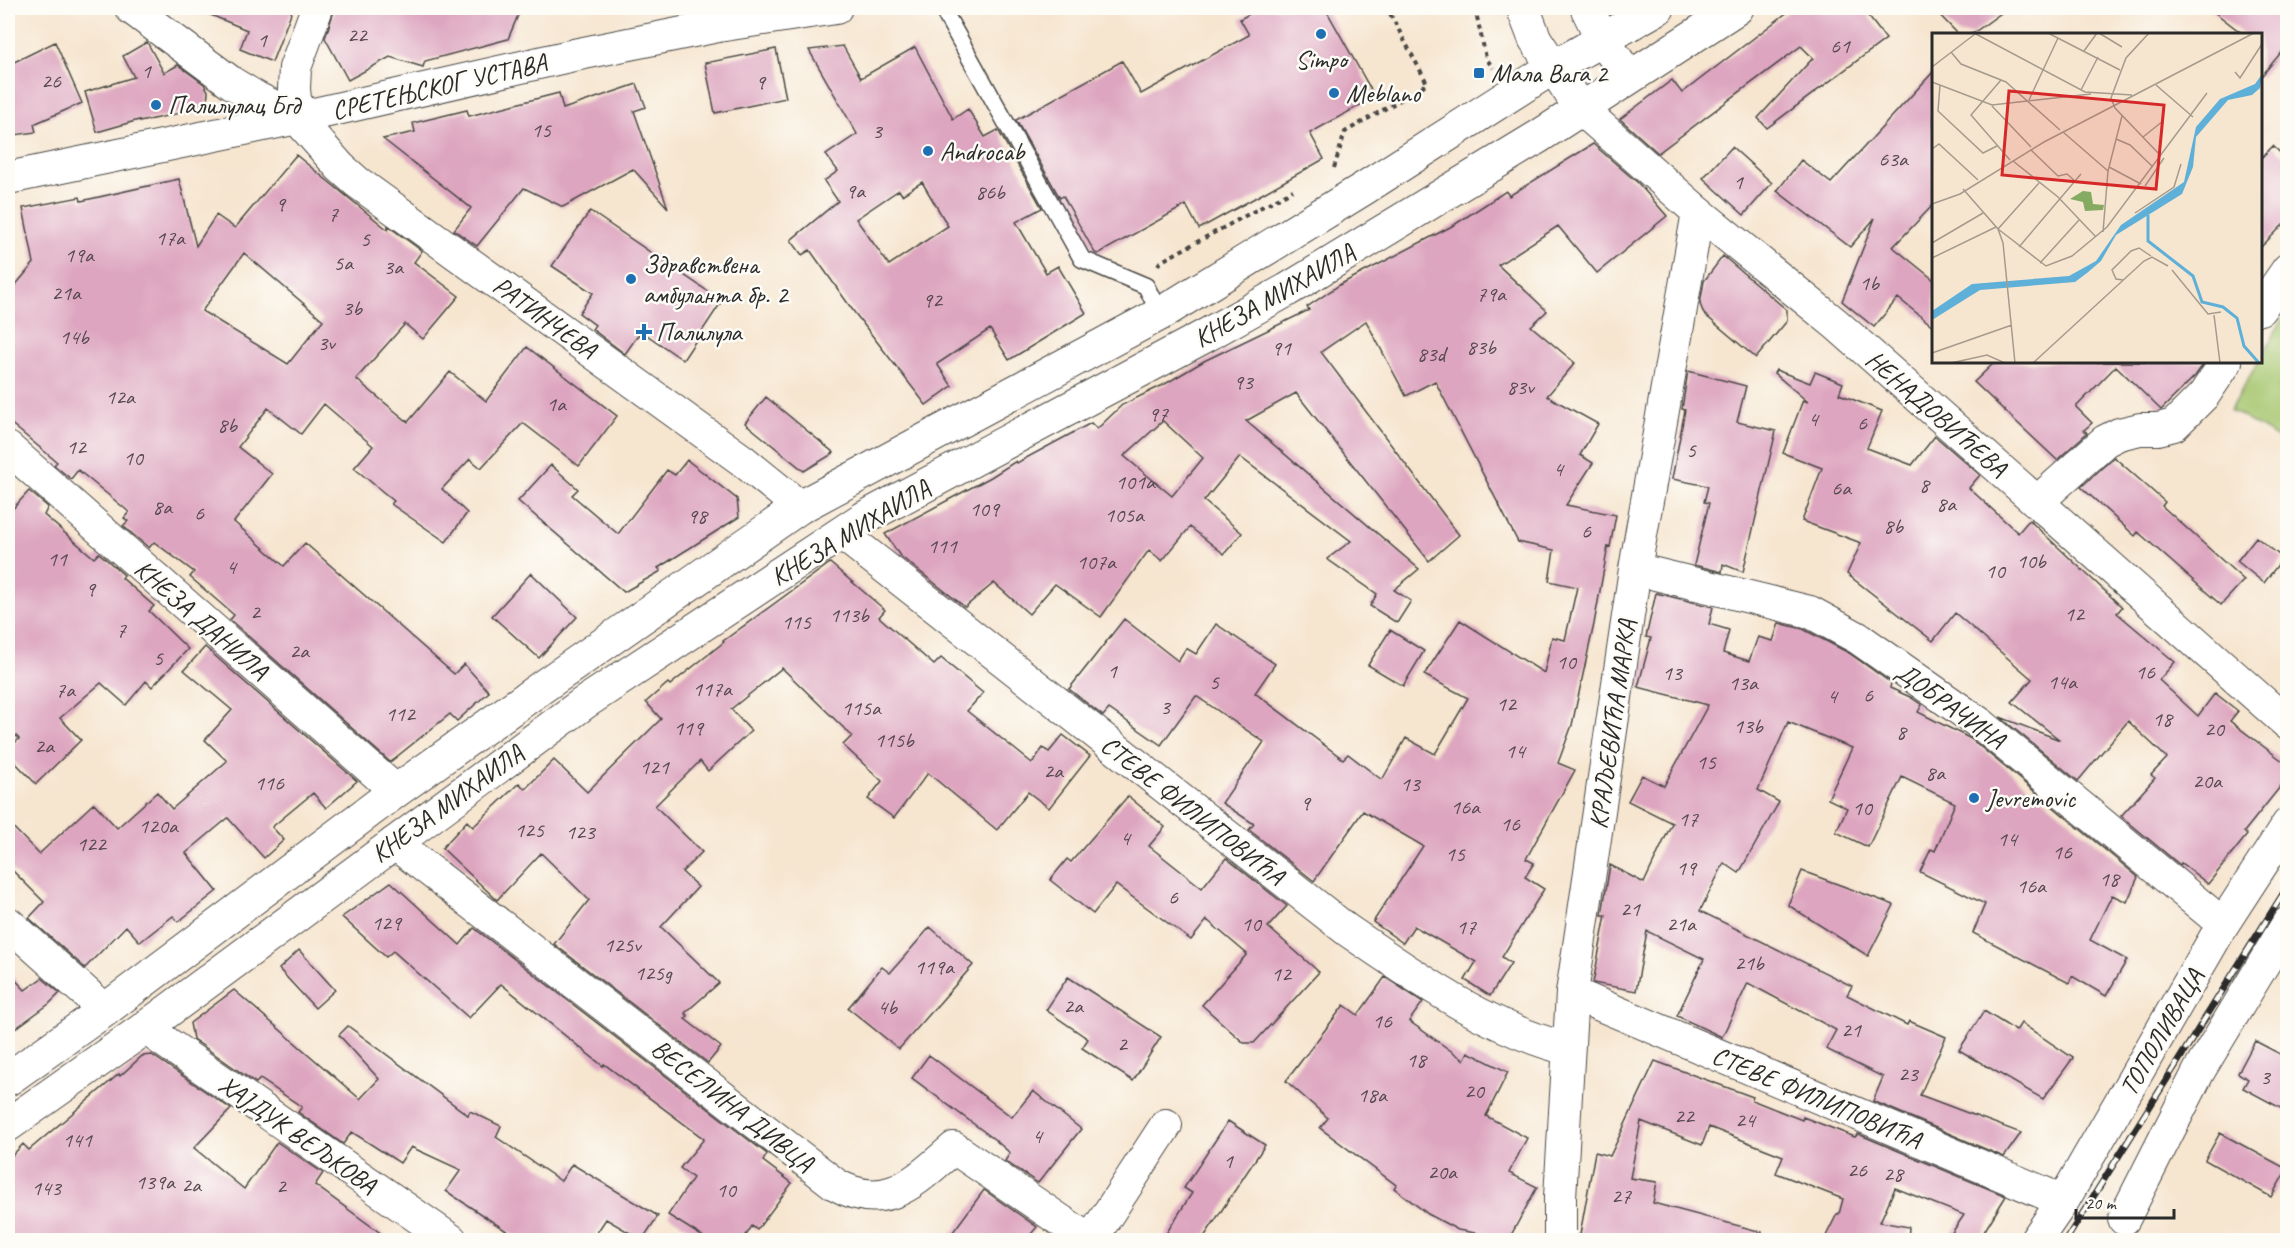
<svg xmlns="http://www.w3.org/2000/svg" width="2295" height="1248" font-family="Caveat,sans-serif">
<rect width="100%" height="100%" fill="#fdfcf7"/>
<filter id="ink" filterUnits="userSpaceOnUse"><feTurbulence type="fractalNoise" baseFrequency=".0167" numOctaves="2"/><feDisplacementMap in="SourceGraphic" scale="12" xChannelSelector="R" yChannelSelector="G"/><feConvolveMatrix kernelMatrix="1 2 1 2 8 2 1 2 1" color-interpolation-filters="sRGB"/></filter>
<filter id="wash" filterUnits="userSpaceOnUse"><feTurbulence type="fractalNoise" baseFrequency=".008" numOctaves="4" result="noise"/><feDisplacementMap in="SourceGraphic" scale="24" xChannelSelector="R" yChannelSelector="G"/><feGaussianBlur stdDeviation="1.35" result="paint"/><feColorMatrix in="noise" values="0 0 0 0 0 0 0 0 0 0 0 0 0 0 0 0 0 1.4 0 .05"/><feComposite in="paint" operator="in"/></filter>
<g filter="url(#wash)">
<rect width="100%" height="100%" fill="#f6e5cf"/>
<!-- green -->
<path fill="#a6c66e" stroke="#68784c" stroke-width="1.5" d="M2287,311L2288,443H2287L2230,410L2258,362H2260L2261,357Z"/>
<g id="blocks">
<!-- building -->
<path fill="#dda5bf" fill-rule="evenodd" d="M194,8H293L272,62L240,49L247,30Z
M335,8H521L508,39L425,61L423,67L390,57L348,80L325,38Z
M1260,8H1325L1375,97L1310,133L1324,159L1262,194L1199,229L1186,205L1098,254L1095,253L1063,196L1060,198L1016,120L1122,61L1141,94L1249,35L1240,19Z
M1793,8H1862L1886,39L1767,128L1758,118L1813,58L1801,46L1658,153L1620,119L1672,80L1682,93Z
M1933,8H2008L1972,34H1958Z
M2209,8H2288V44L2260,78V34H2243Z
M55,42L82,103L34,124L36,132L8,136V65Z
M147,42L164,73L178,65L204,84L208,91L207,107L140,122L139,120L97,132L85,92L134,77L123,56Z
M843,46L861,78L915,47L953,119L968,109L985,137L998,130L1042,208L1016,222L1046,273L1058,266L1086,313L1009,360L990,329L937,364L952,386L926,405L854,312L810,250L802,255L791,240L838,201L824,181L838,171L826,155L857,134L809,50ZM922,182L948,226L889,265L856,219L899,190L902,195Z
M776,49L786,98L715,113L705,63Z
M1934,71V204L1893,247L1934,280V327L1898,298L1874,327L1842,301L1875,218L1850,247L1777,191L1801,160L1831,183Z
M637,84L646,107L634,111L668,208L633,169L563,207L524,188L477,246L454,230L471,208L383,139L415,132L413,123L467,110L469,116L559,93L563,109Z
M1593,144L1638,183L1667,216L1597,273L1558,226L1498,265L1547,311L1531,326L1575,363L1547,396L1598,424L1580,455L1593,463L1566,505L1616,515L1610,547L1608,546L1594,624L1572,725L1558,763L1575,770L1526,859L1534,863L1525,877L1544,889L1502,957L1511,963L1490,996L1465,980L1476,962L1414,926L1403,943L1373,922L1423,846L1363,811L1314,881L1249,830L1254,824L1222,803L1264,742L1196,696L1161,745L1109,709L1103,716L1069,689L1124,619L1178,661L1186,648L1196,654L1216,624L1275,664L1255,693L1343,759L1348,754L1382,780L1406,738L1435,754L1468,698L1424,675L1460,620L1544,673L1552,637L1565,640L1577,587L1549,581L1554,550L1518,542L1435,381L1406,396L1366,321L1321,352L1459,535L1429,561L1296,393L1246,421L1419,569L1394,590L1411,601L1397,623L1370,606L1377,594L1327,559L1351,541L1240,457L1204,501L1242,533L1224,554L1190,527L1162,561L1149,550L1101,617L1055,584L1029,614L994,583L965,607L900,556L885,534L991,477L1016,461L1017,463L1091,423L1097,429L1122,405L1165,384L1204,361L1309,310L1307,307L1341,284L1454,225L1506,191L1509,196ZM1163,421L1203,458L1172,496L1124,456Z
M2273,146L2288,160V220L2260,248V159Z
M1732,147L1772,183L1744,215L1703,178Z
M296,155L388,230V226L422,251L414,262L459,296L423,339L405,324L356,379L408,422L450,372L486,401L527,347L617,416L579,466L523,423L481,468L470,459L442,489L467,513L446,542L391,504L394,501L354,468L373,446L324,404L301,434L268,408L238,447L272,474L234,522L284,566L305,543L454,674L464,664L489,692L457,721L450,714L390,762L230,620L234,615L190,577L194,572L154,542L149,548L123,526L128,521L124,518L129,512L78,470L71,479L54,465L57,462L8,421V294L34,263L23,208L80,197L81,201L179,179L196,246L216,215L235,228ZM244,253L323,320L288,364L202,311Z
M590,211L722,301L683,360L641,331L625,354L592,329L595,325L579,313L593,293L552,266Z
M1723,256L1787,310V321L1756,358L1704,314L1700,304L1704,281Z
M1995,362H2205L2195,376L2161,410L2116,366L2076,407L2092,423L2084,430L2087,433L2057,460L1974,382Z
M1776,370L1810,383L1815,372L1843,383L1839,394L1882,411L1867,448L1912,465L1935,436L1980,475L1969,488L2018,533L2029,520L2122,607L2117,613L2175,662L2159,680L2198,716L2215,693L2238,711L2230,721L2288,765V777L2244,832L2247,835L2208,884L2181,863L2180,865L2121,816L2155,778L2151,775L2167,758L2128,721L2078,781L2000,717L2060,740L2012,702L2032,679L1955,613L1933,641L1847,574L1861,543L1802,521L1822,468L1783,453L1803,400L1808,402L1774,373Z
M1688,371L1746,386L1737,422L1776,431L1743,572L1723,564L1722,572L1694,565L1709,503L1704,502L1708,486L1672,479L1685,410L1682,409Z
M766,397L834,453L804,471L745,423Z
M2114,457L2165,502L2162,506L2244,580L2221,605L2138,532L2135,536L2081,487Z
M687,460L737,499L739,517L658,568L661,571L624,592L518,501L551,465L578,489L572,495L618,534L667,470L675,475Z
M29,491L48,507L44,515L94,558L99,553L124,575L122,578L154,606L149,611L188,649L152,687L146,681L126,705L101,683L60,718L81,740L36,784L8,755V749L19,739L8,727V514Z
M2256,537L2283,558L2264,583L2237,561Z
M830,563L885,610L879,617L934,665L941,658L983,693L967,711L1032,763L1043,748L1049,752L1063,735L1090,756L1049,808L1028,792L997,830L928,773L894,818L868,799L882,781L843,745L852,736L782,668L731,709L751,731L708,771L700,761L655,806L702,852L682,872L698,887L661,927L719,983L685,1013L688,1016L685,1019L721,1047L708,1063L554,944L589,900L541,853L497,900L442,848L467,821L473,827L519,783L525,789L554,760L587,792L661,719L646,702L668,683L670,685L724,642L723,641Z
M531,573L577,617L539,658L492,616Z
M1656,593L1713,607L1709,624L1729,630L1723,653L1749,661L1758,637L1773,641L1779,623L1803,629L1849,653L1891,683L1890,688L1910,697L1922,705L1918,712L1971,739L2138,877L2127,902L2112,895L2090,940L2127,960L2106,996L2072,976L2069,983L1973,933L1985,904L1920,872L1931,849L1935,851L1955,803L1902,777L1868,847L1836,832L1847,808L1828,799L1852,748L1788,722L1758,790L1779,802L1739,873L1724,863L1700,911L1852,986L1847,995L1907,1025L1909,1021L1946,1037L1920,1095L2021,1133L2004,1157L1873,1101L1883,1077L1826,1049L1836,1030L1748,983L1722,1037L1677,1016L1704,959L1647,931L1636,991L1593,983L1606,915H1602L1610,865L1644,883L1672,823L1628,801L1642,775L1664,786L1708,705L1638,687L1651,638L1646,637Z
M1390,630L1424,651L1403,686L1368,665Z
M205,647L357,781L326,808L313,793L272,827L284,840L264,858L228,818L186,853L217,891L178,922L173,916L140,942L126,926L85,968L29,918L44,902L8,866V822L39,854L94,803L117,828L157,792L172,809L227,761L205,740L232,710L184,670Z
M1128,796L1165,827L1149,846L1202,888L1226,858L1287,906L1268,927L1319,972L1254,1043H1244L1202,1005L1247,954L1207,920L1191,940L1116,885L1093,914L1050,880L1067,859L1071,862Z
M1802,871L1894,905L1868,956L1788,905Z
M391,882L460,945L474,928L767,1154L763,1161L792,1183L757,1230L752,1226L743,1240H708L668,1215L693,1178L680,1168L704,1139L604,1064L603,1066L501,984L469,1018L393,951L386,957L342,917Z
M930,927L973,965L899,1049L848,1008L882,967L890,973Z
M299,950L335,990L315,1008L279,969Z
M8,972L25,990L42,978L60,993L49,1004L8,1034Z
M1068,977L1161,1037L1133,1081L1082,1048L1088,1039L1046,1010Z
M1385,977L1423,1002L1409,1021L1464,1060L1468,1052L1508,1072L1486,1116L1527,1138L1509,1173L1537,1187L1509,1239L1458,1230L1428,1214L1394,1188L1396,1185L1320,1128L1328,1118L1286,1081L1344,1005L1358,1015Z
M234,990L360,1099L379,1079L339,1035L348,1026L468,1115L470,1111L501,1126L496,1137L561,1181L572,1164L658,1216L642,1240L606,1219L592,1240H520L446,1191L461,1170L411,1147L400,1163L352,1132L343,1144L298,1112L302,1107L260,1079L256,1083L193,1039L190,1023Z
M1984,1011L2016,1031L2021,1023L2073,1058L2043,1099L1959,1050Z
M2255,1041L2288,1058V1112L2243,1088L2248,1079L2238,1073Z
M152,1055L231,1109L194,1148L244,1189L277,1142L323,1173L315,1185L390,1240H8V1160L23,1144L29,1150L119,1074L120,1076L142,1056Z
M929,1055L1012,1117L1033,1091L1081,1129L1038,1183L1005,1161L1010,1153L994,1139L912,1078Z
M1655,1061L1753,1097L1752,1100L1802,1120L1803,1117L1855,1137L1858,1134L2006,1196L1979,1240H1947L1964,1215L1895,1188L1880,1222L1909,1227L1908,1240H1824L1837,1214H1839L1843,1199L1776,1173L1783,1156L1709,1127L1702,1145L1641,1121L1630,1178L1657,1182L1653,1203L1762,1232L1761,1240H1579L1595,1152L1610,1156Z
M1228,1121L1265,1145L1202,1240H1162L1192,1193L1184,1188Z
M2220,1133L2287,1169L2271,1197L2205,1160Z
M984,1190L1037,1227L1026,1240H947Z"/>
</g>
</g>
<g filter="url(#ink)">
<use href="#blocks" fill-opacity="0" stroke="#494744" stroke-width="1.5"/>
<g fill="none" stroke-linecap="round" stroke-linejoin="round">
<defs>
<path id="lane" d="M942,8L1082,259L1146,286L1160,314"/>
<path id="street" d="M131,8L232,83L257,98L297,118L340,167L357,182L742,460L800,507
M1581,109L1698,212L1836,324L2288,724
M297,118L294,89L295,68L317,8
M8,178L297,118L574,55L718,26L836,8
M2260,309L2288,269
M8,448L396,791
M2037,502L2105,441L2119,434L2140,429H2158L2174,425L2204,395L2226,362
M841,533L1347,930C1416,977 1486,1028 1568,1049
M1635,569L1810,612L1858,638L1982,725L2223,924
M394,843L835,1184C887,1214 916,1180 954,1148L1089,1240
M8,923L105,1010
M1572,993L2063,1201
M145,1028L451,1240
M2124,1219L2199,1071L2288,923
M1091,1240L1166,1125
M1560,1240V1197L1572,993L1635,569L1698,212
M2036,1240L2063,1201L2223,924L2288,824"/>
<path id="secondary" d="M1523,8L1535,39L1581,109
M1587,8L1602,39L1629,77
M8,1079L105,1010L396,791L542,687L800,507L1160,314L1363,189L1552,68L1658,8
M8,1125L145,1028L584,703L864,518L1203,337L1287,290L1538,137L1737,8"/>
</defs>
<!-- lane casing -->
<use href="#lane" stroke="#494744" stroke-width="19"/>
<!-- street casing -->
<use href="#street" stroke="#494744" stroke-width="34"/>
<!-- secondary casing -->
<use href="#secondary" stroke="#494744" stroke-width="35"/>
<!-- path -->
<path stroke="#494744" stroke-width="4" stroke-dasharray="4.5 4.5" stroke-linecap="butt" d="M1475,8L1486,58L1493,68
M1334,168L1345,132L1416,91L1427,83L1387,8
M1158,265L1160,262L1293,190"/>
<!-- lane -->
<use href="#lane" stroke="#fff" stroke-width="16"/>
<!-- street -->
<use href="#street" stroke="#fff" stroke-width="32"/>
<!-- secondary -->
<use href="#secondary" stroke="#fff" stroke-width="33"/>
<defs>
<path id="rail" d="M2066,1240L2288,886"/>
</defs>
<!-- rail casing -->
<use href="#rail" stroke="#2b2b2b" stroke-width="7"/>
<!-- rail -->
<use href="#rail" stroke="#fdfcf7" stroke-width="4.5" stroke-dasharray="14" stroke-linecap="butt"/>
</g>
</g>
<!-- markers -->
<g fill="#1f6fb2" stroke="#fdfcf7" stroke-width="2">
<circle cx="1321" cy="34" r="6"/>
<rect x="1473" y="67" width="12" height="12" rx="3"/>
<circle cx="1334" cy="93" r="6"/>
<circle cx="156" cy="105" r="6"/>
<circle cx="928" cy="151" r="6"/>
<circle cx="631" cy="279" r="6"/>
<path d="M641 323h6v6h6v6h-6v6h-6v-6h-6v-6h6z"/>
<circle cx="1974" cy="798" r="6"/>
</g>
<g text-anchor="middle" stroke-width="5" stroke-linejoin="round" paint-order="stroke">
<!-- number labels -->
<g font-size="22" fill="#584a50">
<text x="357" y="42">22</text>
<text x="262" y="47">1</text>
<text x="1840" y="53">61</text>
<text x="146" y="78">1</text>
<text x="51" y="88">26</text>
<text x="760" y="89">9</text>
<text x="541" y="137">15</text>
<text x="877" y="138">3</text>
<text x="1893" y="166">63a</text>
<text x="1738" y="189">1</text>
<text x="855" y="198">9a</text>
<text x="990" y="199">86b</text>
<text x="280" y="211">9</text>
<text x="333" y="221">7</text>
<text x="170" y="245">17a</text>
<text x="365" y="246">5</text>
<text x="79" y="262">19a</text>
<text x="343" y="270">5a</text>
<text x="393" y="274">3a</text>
<text x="1869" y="290">1b</text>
<text x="66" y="300">21a</text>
<text x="1491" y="301">79a</text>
<text x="932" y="307">92</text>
<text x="352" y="315">3b</text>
<text x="74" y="344">14b</text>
<text x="326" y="350">3v</text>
<text x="1481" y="354">83b</text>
<text x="1281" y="355">91</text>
<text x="1431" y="361">83d</text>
<text x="1243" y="389">93</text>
<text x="1520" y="394">83v</text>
<text x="120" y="404">12a</text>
<text x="556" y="411">1a</text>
<text x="1158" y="421">97</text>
<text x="1813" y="426">4</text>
<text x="1862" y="430">6</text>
<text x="227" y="432">8b</text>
<text x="76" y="454">12</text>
<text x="1691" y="457">5</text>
<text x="133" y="465">10</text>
<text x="1558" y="476">4</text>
<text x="1135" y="489">101a</text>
<text x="1924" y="492">8</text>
<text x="1841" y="495">6a</text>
<text x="1946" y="511">8a</text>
<text x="162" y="514">8a</text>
<text x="984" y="516">109</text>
<text x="199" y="520">6</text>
<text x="1124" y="522">105a</text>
<text x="697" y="523">98</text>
<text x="1893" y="533">8b</text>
<text x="1586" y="538">6</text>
<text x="942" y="553">111</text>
<text x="57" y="566">11</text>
<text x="2031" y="568">10b</text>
<text x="1096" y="569">107a</text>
<text x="231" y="574">4</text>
<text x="1995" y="578">10</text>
<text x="90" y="596">9</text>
<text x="255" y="619">2</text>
<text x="2074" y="621">12</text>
<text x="849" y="622">113b</text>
<text x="796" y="629">115</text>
<text x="121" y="637">7</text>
<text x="299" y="658">2a</text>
<text x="158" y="665">5</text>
<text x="1566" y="669">10</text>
<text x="1112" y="678">1</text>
<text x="2145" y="679">16</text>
<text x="1672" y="680">13</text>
<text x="1214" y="689">5</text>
<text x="2062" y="689">14a</text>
<text x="1743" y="690">13a</text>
<text x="712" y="696">117a</text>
<text x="65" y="697">7a</text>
<text x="1868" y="702">6</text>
<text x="1832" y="703">4</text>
<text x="1506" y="711">12</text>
<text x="1165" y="714">3</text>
<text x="861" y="715">115a</text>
<text x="400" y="721">112</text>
<text x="2162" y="726">18</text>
<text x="1748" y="733">13b</text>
<text x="688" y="735">119</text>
<text x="2214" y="736">20</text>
<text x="1901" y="739">8</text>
<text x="894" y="747">115b</text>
<text x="44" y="753">2a</text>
<text x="1515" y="758">14</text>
<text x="1706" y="769">15</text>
<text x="654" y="774">121</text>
<text x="1053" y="778">2a</text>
<text x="1935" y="780">8a</text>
<text x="2207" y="788">20a</text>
<text x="269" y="790">116</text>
<text x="1410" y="791">13</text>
<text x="1305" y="810">9</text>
<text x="1465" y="814">16a</text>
<text x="1862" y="815">10</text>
<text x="1688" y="826">17</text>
<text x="1510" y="831">16</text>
<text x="158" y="833">120a</text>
<text x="529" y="837">125</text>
<text x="580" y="839">123</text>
<text x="1125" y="845">4</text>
<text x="2007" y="846">14</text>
<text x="91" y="851">122</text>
<text x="2062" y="859">16</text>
<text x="1455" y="861">15</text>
<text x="1686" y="875">19</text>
<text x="2109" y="886">18</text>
<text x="2031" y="893">16a</text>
<text x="1173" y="904">6</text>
<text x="1630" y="916">21</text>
<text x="386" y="930">129</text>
<text x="1251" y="931">10</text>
<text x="1681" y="931">21a</text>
<text x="1466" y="934">17</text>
<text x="622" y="952">125v</text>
<text x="1749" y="970">21b</text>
<text x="934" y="974">119a</text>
<text x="653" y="980">125g</text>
<text x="1281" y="981">12</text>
<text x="1073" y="1013">2a</text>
<text x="887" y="1014">4b</text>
<text x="1382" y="1028">16</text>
<text x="1851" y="1037">21</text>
<text x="1122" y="1051">2</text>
<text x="1416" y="1067">18</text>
<text x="1908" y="1081">23</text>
<text x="2265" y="1084">3</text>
<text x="1474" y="1098">20</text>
<text x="1372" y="1102">18a</text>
<text x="1684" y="1123">22</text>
<text x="1745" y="1127">24</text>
<text x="1037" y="1143">4</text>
<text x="77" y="1147">141</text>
<text x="1228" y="1168">1</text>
<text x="1857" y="1177">26</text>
<text x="1442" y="1179">20a</text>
<text x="1893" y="1181">28</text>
<text x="155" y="1189">139a</text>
<text x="191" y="1192">2a</text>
<text x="281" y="1193">2</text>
<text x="46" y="1195">143</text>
<text x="726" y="1197">10</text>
<text x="1621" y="1203">27</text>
</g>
<!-- poi labels -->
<g font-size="26" fill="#2b2b2b" stroke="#fdfcf7" text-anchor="start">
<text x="1321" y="68" text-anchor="middle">Simpo</text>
<text x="1491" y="82">Мала Вага 2</text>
<text x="1346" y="102">Meblano</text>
<text x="168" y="114">Палилулац Бгд</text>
<text x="940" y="160">Androcab</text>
<text x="643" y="273">Здравствена<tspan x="643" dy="30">амбуланта бр. 2</tspan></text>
<text x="656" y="341">Палилула</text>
<text x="1986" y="807">Jevremovic</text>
</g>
<!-- street labels -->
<g font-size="26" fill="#2b2b2b" stroke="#fdfcf7">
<text transform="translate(439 86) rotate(-13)" y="9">СРЕТЕЊСКОГ УСТАВА</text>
<text transform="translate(1274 295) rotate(-30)" y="9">КНЕЗА МИХАИЛА</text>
<text transform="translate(545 317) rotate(36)" y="9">РАТИНЧЕВА</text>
<text transform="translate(1937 413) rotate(41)" y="9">НЕНАДОВИЋЕВА</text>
<text transform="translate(850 532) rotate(-31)" y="9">КНЕЗА МИХАИЛА</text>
<text transform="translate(202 619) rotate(41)" y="9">КНЕЗА ДАНИЛА</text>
<text transform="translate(1951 705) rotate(36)" y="9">ДОБРАЧИНА</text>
<text transform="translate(1612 724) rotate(-82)" y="9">КРАЉЕВИЋА МАРКА</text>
<text transform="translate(447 803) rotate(-36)" y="9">КНЕЗА МИХАИЛА</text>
<text transform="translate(1193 810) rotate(38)" y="9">СТЕВЕ ФИЛИПОВИЋА</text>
<text transform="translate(2161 1032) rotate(-60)" y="9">ТОПОЛИВАЦА</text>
<text transform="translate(1817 1097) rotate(23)" y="9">СТЕВЕ ФИЛИПОВИЋА</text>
<text transform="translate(733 1105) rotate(38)" y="9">ВЕСЕЛИНА ДИВЦА</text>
<text transform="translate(298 1134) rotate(35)" y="9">ХАЈДУК ВЕЉКОВА</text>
</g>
</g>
<!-- overview -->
<g transform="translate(1932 33)">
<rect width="330" height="330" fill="#f6e5cf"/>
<path d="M151,158L159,159L161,171L172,172L171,177L153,178L151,169L138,166Z" fill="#84ab61"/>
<path d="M330,41L328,55L320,62L296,67L264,104L261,134L250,161L184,202L169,228L155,240L143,249L48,257L0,287V278L40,251L137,243L164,228L189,192L252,149L264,94L288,66L323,51Z" fill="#5eb0d9"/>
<path fill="none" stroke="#5eb0d9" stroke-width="3" d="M216,182V208L261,243L270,269L291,274L305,285L312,313L327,330"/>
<path fill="none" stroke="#a59b8d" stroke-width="1.5" d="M42,0L153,59L200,62M116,0L188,37M167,0L190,14M217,0L194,25L179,65L183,75L229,123M152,18L165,0M19,19L29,31L74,49L128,97M0,34L43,1M303,39L308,45L330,11M69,47L39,82L78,127M0,49L60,72L159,61M8,52L6,78L51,120L65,113M224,52L261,84M149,57L166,24M97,67L126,5M60,73L99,114M131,99L176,138M211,104L231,88M184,106L198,112L221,134M0,116L7,111L46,147M99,117L126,143L135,141L143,148M81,128L126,164L164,204M177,134L209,151M107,150L66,196L114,233L140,223L175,194L275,60M213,153L232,125M31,156L66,196L71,210L83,330M0,171L28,161L112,109L322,0M203,180L242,154L249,131M171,199L176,138L190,83M0,210L51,180M87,214L149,141M0,225L64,194M108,230L147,187M240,237L276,281L289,279M191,247L184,246L180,237L199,218L207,215L219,223M282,282L288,330M0,320L80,292M19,330L55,322L73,330M101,330L212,228L220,224L236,233"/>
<path fill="#d62828" fill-opacity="0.15" stroke="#d62828" stroke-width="3" d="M77,58L232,72L224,156L70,142Z"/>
<rect width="330" height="330" fill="none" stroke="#2b2b2b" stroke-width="3"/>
</g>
<!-- margin -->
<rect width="2295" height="1248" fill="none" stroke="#fdfcf7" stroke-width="30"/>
<!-- scale -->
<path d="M2076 1209v9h98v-9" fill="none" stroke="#2b2b2b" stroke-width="3"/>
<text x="2085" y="1209" font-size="18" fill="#2b2b2b" stroke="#fdfcf7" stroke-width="4.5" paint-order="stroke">20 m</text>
</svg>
